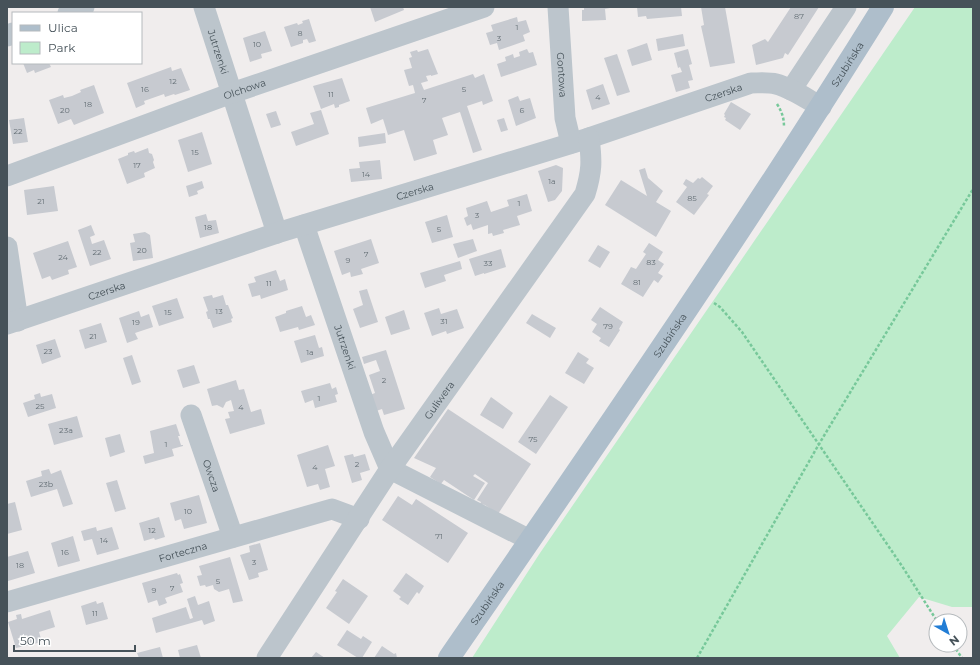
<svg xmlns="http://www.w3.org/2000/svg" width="980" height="665" font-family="Montserrat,sans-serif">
<rect width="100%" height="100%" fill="#f0eded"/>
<!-- green -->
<path fill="#bdeccb" d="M915,7H973V607H952L919,597L887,636L900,658H472L540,553Z"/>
<!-- building -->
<path fill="#c7cad0" d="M370,7H403L404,10L375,22Z
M584,7H610V8L605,9L606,20L582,21V10H584Z
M637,7H681L682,16L647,19L646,16L638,17Z
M701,7H725L735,63L710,67L701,26L704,25Z
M791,7H819L788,55L785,53L783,58L756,65L752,45L765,39L768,42Z
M517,17L518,22L526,20L530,32L523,35L525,41L499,50L497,43L490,45L486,33L493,31L491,25Z
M309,19L316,41L309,43L307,39L303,40V43L291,47L284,27L297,23L298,25L303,23L302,21Z
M265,31L272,51L261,54L262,58L250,62L243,38Z
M683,34L685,46L658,51L656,39Z
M647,43L652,60L632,66L627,50Z
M428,49L438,74L431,76V75L426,76L428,81L421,83L424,90L473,74L475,78L484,74L493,101L483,105L482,101L467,106L482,150L473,153L460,112L442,118L448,135L433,140L437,154L414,161L404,130L388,135L383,119L371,124L366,108L415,93L413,85L409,86L404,70L412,68L409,58L412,57L410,52L417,50L418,52Z
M527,49L529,53L533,52L537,65L501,77L497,64L506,61L505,57L513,54L514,58L520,56L519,52Z
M688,49L692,64L689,65L693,80L688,81L690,88L676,92L671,75L682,72L680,67L678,68L674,53Z
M617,54L630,92L617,96L604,58Z
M23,63H49L51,67L35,73L34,70L27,73Z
M171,67L172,71L181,68L190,90L175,95L174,94L165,97L164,94L144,101L145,104L136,108L127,83Z
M342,78L350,101L339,105V107L335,108L334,104L321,109L313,86Z
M603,84L610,104L592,110L586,90Z
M94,85L104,113L74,125L71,119L58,124L49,100L63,95L64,98L72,96L81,92L80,90Z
M518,96L520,101L530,98L536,118L516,126L508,100Z
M731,102L751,114L740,130L725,120L726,118L724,117L725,115L724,114Z
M321,110L329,134L296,146L291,132L314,124L310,113Z
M276,111L281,125L271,128L266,114Z
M24,118L28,142L13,144L9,120Z
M504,118L508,130L501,132L497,120Z
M202,132L212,164L188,172L178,140Z
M385,133L386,143L359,147L358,137Z
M148,148L149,153L152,154L154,160L153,162L155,168L144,173L145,177L127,184L118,159L128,155V153L134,151L135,153Z
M380,160L382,179L351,182L349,169L360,168L359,162Z
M556,165L563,168L562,191L555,200L548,202L538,171Z
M645,168L648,178L663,191L656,202L671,211L656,237L605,205L621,180L647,196L639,170Z
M702,177L713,186L707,194L709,195L694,215L676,202L687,187L683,184L686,179L693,183L698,178L700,179Z
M202,181L204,188L197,191L198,194L189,197L186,186Z
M54,186L58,211L27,215L24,190Z
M527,194L532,211L517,216L520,225L503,230L504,233L493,236L492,233L488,234V225L473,230L471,224L467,226L464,218L468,216L466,208L487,201L491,212L509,206L507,200Z
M206,214L208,221L216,220L219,233L200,238L195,217Z
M447,215L453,237L432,243L425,222Z
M91,225L95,235L90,237L92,244L104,240L111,259L90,266L78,230Z
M145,232L150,235L153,258L133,261L130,243L135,242L133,234Z
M371,239L379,263L361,269L363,274L351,277L350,272L342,275L334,251Z
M473,239L477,251L458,258L453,244Z
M68,241L77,267L68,270L69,274L52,280L50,276L42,279L33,253Z
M649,243L663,252L658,260L664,264L658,273L663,276L658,283L654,280L643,297L621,284L631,267L636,269L646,254L643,252Z
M598,245L610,252L600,268L588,261Z
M501,249L506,267L484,274V273L475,276L469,259Z
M460,261L462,269L444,275L446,281L425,288L420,273Z
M276,270L280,281L285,279L288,290L261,299L260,295L252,297L248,284L256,282L254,277Z
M367,289L378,322L360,328L353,309L363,305L359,291Z
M212,295L213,298L223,295L226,305H228L233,318L231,319L232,322L213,328L210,319H208L206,312L208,311L203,297Z
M177,298L184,318L159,326L152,306Z
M302,306L306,317L311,315L315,325L299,330L298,327L280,332L275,317L286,313V311Z
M600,307L623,322L619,329L620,330L609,347L599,341L601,338L592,332L597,324L591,320Z
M439,308L441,314L457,309L464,328L447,334L446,331L432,336L424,313Z
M404,310L410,329L391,335L385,317Z
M139,311L141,317L149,314L153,327L135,333L138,339L127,343L119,318Z
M532,314L556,328L550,338L526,323Z
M101,323L107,342L85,349L79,330Z
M315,335L319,348L322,347L324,356L301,363L294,341Z
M55,339L61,357L42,364L36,345Z
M386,350L405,409L384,415L382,409L376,411L370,395L375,393L369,375L380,371L376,360L364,364L362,357Z
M578,352L589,359L586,363L594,368L584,384L565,373Z
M132,355L141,382L132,385L123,358Z
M194,365L200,383L183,388L177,370Z
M236,380L239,390L244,389L251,412L261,409L265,424L230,434L225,419L230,418L228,412L234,411L231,400L226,402L223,408L217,405L212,406L207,389Z
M330,383L332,389L336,387L338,394L335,395L337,402L315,408L313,400L305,403L301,391Z
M40,393L41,397L52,394L56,408L28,417L23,403L35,399L34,395Z
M550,395L568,407L536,454L518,442Z
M491,397L513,413L503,429L480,415Z
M448,409L531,464L498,514L485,505L480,504L481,502L477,500L488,483L475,474L473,476L485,483L474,500L444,480L441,484L430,477L436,468L414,458Z
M77,416L83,437L54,445L48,424Z
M176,424L180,436H178L181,445H183V446L172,449L174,456L145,464L143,456L154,453L150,431Z
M120,434L125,452L110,457L105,438Z
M328,445L335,466L325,469L330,487L320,490L318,484L307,487L297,455Z
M353,454L354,457L365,454L370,470L360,473L362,480L352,483L344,456Z
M49,469L51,474L61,470L73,504L63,507L57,489L31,497L26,481L42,476L41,471Z
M117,480L126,509L115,512L106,483Z
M199,495L207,523L184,529L181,519L175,521L170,503Z
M398,496L412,505L416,499L468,533L448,563L382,520Z
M15,502L22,530L7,534V504Z
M159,517L165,537L155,540L154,538L144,541L139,523Z
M96,527L97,531L112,527L119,549L97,555L92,539L84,541L81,531Z
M73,536L80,561L58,567L51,543Z
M260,543L268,570L258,573L259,577L249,580L240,555L250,552L249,546Z
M28,551L35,573L8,581L7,576V557Z
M230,557L243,601L233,603L229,589L219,592L214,589L213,585L206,587L205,585L200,586L197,576L202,575L199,566Z
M177,573L178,575L180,574L183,583L180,584L183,592L165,598L167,603L159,606L157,600L148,603L142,583Z
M406,573L424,586L419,594L417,592L408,605L399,599L401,597L393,591Z
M343,579L368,596L349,624L326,608L337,592L335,591Z
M195,596L198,605L209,601L215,621L204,625L202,620L156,633L152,618L186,607L190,619L193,618L187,599Z
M96,601L97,604L103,602L108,619L86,625L81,606Z
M50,610L55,627L39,632L42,642L16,648L8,622L17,619L16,615L21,614L22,619Z
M347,630L361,639L363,636L372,642L362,658H358L337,645Z
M197,645L201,658H180L178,650Z
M382,646L394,654L396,653L397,658H374Z
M160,647L163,658H139L137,653Z
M316,652L325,658H311Z"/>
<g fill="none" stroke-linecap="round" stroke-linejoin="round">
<!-- path -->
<path stroke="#77c89a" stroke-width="2.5" stroke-dasharray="3 2" stroke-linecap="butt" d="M777,104C782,112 784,118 784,127
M714,303L720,307L742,332L902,566L937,621
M953,645L962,658
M697,658L819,444L973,189"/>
<!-- minor -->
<g stroke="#bcc5cc" stroke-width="21">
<path id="s1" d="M204,7L277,233"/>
<path id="s2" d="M558,7L565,118L571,143"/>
<path d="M68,13L84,7"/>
<path d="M7,36L13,33"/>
<path d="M791,90L846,7"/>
<path id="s3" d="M7,176L232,93L484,7"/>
<path id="s4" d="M304,225L374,432L390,469L530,540"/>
<path d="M7,247L18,321"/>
<path id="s5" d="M7,324L277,233L589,138L751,83C759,83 768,82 776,84C792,88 807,99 821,107"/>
<path id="s6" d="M191,415L233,537"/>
<path id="s7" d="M7,602L332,509L359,519"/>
<path id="s8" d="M267,658L390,469L585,194C592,171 592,161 589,138"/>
</g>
<!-- major -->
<path stroke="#aebecb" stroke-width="22" id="s9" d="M449,658C597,443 745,229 883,7"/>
</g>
<g text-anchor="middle" stroke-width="3" stroke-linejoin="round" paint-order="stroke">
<!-- number labels -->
<g font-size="8" fill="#667077">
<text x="799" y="19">87</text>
<text x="517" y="30">1</text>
<text x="300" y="36">8</text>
<text x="499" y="41">3</text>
<text x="257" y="47">10</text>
<text x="173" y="84">12</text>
<text x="145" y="92">16</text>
<text x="464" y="92">5</text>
<text x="331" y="97">11</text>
<text x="598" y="100">4</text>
<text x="424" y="103">7</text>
<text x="88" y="107">18</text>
<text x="65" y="113">20</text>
<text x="522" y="113">6</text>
<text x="18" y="134">22</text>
<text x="195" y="155">15</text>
<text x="137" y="168">17</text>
<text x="366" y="177">14</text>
<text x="552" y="184">1a</text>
<text x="692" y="201">85</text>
<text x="41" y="204">21</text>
<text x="519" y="206">1</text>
<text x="477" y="218">3</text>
<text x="208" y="230">18</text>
<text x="439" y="232">5</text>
<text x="142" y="253">20</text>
<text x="97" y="255">22</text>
<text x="366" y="257">7</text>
<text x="63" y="260">24</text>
<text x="348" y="263">9</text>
<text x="651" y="265">83</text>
<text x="488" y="266">33</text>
<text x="637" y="285">81</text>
<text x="269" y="286">11</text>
<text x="219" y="314">13</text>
<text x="168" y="315">15</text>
<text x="444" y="324">31</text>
<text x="136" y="325">19</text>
<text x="608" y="329">79</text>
<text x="93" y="339">21</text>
<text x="48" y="354">23</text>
<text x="310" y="355">1a</text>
<text x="384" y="383">2</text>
<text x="319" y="401">1</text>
<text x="40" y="409">25</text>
<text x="241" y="410">4</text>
<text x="66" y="433">23a</text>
<text x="533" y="442">75</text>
<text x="166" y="447">1</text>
<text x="357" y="467">2</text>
<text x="315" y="470">4</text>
<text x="46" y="487">23b</text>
<text x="188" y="514">10</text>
<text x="152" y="533">12</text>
<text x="439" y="539">71</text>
<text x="104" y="543">14</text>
<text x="65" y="555">16</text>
<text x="254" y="565">3</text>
<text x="20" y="568">18</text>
<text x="218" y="584">5</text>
<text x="172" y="591">7</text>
<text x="154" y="593">9</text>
<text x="95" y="616">11</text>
</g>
<!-- street labels -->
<g font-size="10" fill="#465259" stroke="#fff">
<text dy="4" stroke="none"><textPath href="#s1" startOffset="47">Jutrzenki</textPath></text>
<text dy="4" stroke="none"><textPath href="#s9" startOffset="715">Szubińska</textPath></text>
<text dy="4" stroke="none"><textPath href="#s2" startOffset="68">Gontowa</textPath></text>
<text dy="4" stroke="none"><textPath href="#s3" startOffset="253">Olchowa</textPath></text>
<text dy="4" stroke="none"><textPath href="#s5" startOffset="753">Czerska</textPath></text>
<text dy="4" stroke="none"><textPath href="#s5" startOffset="429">Czerska</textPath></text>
<text dy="4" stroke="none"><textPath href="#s5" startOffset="105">Czerska</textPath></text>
<text dy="4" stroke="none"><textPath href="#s9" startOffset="391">Szubińska</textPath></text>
<text dy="4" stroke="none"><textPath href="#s4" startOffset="129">Jutrzenki</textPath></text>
<text dy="4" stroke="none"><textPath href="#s8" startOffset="310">Guliwera</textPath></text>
<text dy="4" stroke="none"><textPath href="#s6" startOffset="64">Owcza</textPath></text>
<text dy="4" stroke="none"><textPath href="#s7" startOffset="183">Forteczna</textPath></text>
<text dy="4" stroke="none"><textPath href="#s9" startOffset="67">Szubińska</textPath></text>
</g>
</g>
<!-- border -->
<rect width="980" height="665" fill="none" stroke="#465259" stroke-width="16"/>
<!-- legend -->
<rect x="12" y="12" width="130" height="52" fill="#ffffff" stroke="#b5babd"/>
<rect x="20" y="25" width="20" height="6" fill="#aebecb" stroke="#b5babd"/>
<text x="48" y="32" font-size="12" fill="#465259">Ulica</text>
<rect x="20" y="42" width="20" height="12" fill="#bdeccb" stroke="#b5babd"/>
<text x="48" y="52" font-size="12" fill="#465259">Park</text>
<!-- north arrow -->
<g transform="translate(948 633) rotate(141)"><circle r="19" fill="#ffffff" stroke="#b5babd"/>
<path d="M0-3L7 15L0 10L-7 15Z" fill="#227dd5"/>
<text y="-6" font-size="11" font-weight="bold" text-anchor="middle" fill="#465259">N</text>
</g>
<!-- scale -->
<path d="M14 645v6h121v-6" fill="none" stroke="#465259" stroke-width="2"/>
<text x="20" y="645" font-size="12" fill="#465259" stroke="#ffffff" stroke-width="3" paint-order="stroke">50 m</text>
</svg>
